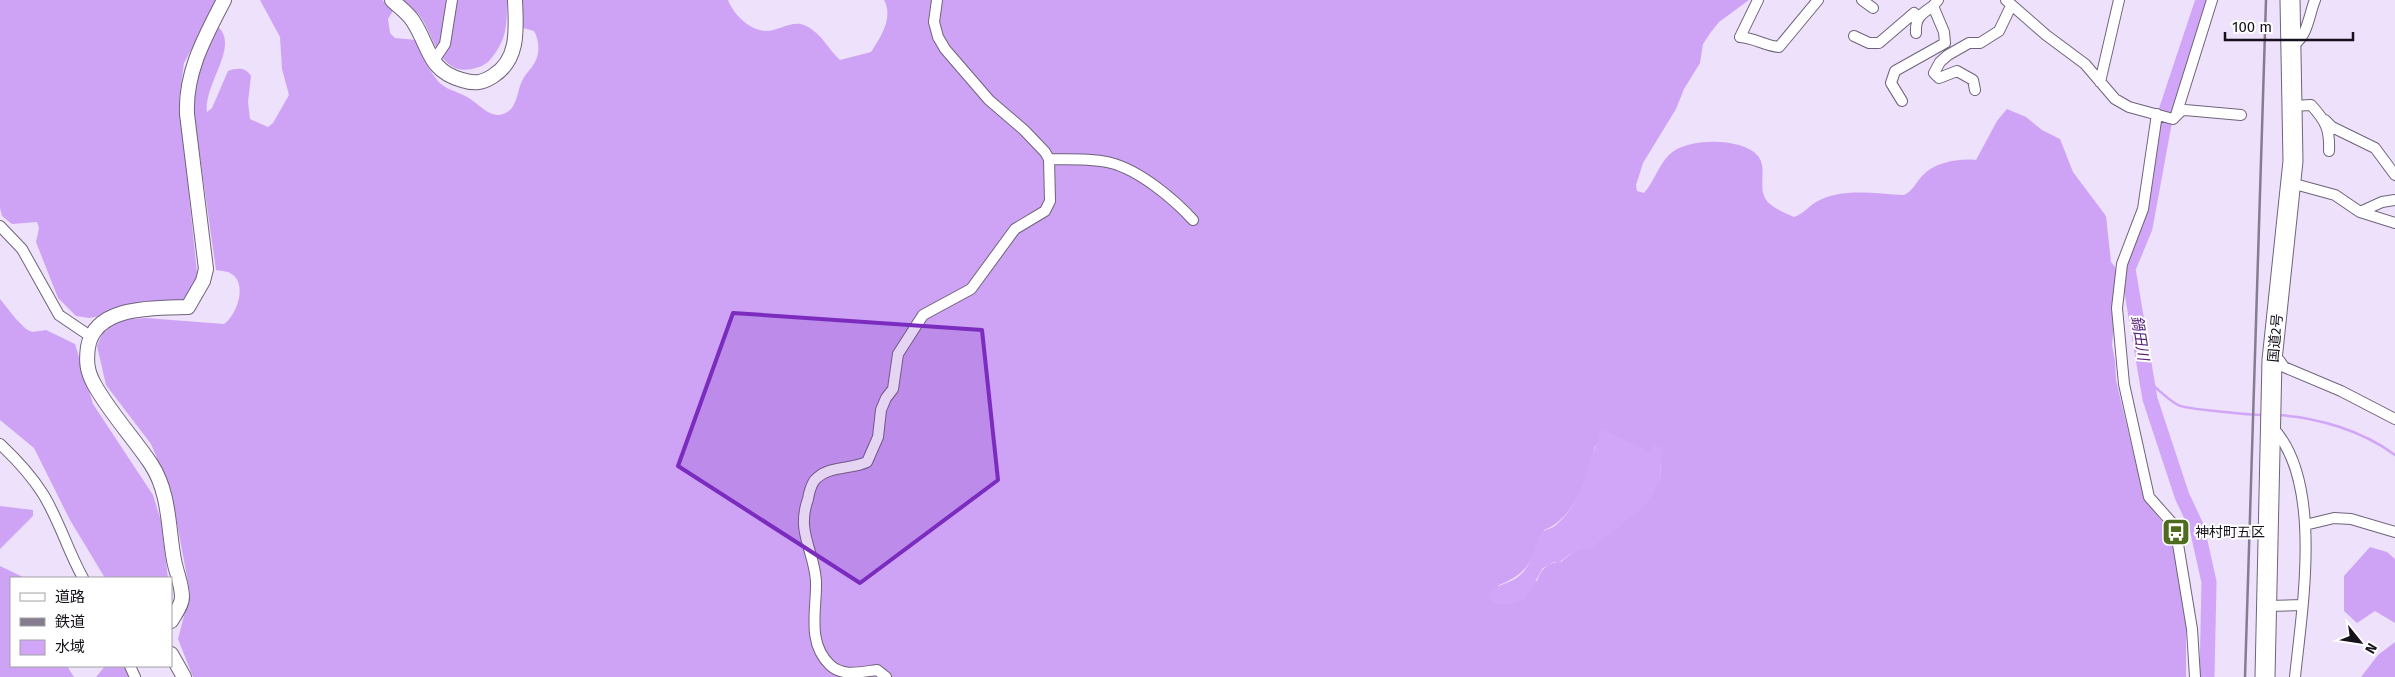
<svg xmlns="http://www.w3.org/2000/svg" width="2395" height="677" font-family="'Fira Sans','Noto Sans JP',sans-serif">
<rect width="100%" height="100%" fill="#eee1fc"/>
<!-- forest -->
<path fill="#cea3f5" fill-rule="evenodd" d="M0,0H218L184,63L179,99L198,282L192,294L182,303L89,318L76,316L58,298L36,242L39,228L37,222L12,224L2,216L0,208Z
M260,0H382L394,9L388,19L390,33L395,38L416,40C421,53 428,69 437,80C445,90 457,91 467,97C477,102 490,119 503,114C518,110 517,89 523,79C527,72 535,65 537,57C540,48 538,38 534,31L523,28L522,0H728C734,15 749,30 766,31C778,31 792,20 804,25C821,32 828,49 840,60L871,52C880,38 894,18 884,0H1749L1719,22L1711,32L1703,44L1700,63L1684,89L1676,109L1643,163L1636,185L1637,191L1644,193C1654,182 1658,166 1669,155C1687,137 1742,138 1757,155C1770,168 1754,191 1770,204C1777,210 1786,213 1794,217C1803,214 1808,207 1816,202C1842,187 1876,194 1904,195C1913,191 1916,182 1923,175C1935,162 1960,158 1976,160L1997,121L2007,109L2026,117L2042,130L2060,139L2073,172L2106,216L2111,262L2115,267L2118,280L2112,345L2115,361L2116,380L2144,498L2173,536L2186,626V677H193L178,639L190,593L171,491L151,444L106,385L97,346L102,334L118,320L146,318L224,324C238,314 249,280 228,272C225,271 220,271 216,270L192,100L207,43L217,26C241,45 203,85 207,112L212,108L228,71C238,68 245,67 251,76L248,102L250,119L268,127L273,123L289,95L282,69L280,37ZM1595,446L1650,452L1660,460L1661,480L1587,548L1574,551L1561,562C1548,562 1541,569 1537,581L1497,586C1529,574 1532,560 1544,530C1573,520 1590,475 1595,446Z
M403,0H507C507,25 507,41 489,61C483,66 480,67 472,69C439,76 434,35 420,16C415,10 408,5 403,0Z
M0,299L16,319L26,329L32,332L46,330L75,344L93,404L153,495L161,521L168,578H105L70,520L34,448L0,420Z
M0,506L33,510V516L0,549Z
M2370,547L2387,552L2395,559V634V623L2375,611L2357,623L2344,611V576Z
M0,566L25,578H11V666H67L74,677H0Z
M2395,642V677H2361L2378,655Z
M105,666H132L128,677H96Z"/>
<!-- water -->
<path fill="#d1a5f8" d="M1602,429L1649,451L1654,445L1665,449L1660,460L1661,480L1645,506L1590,549L1574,551L1560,562H1554L1543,568L1525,599L1513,604H1497L1491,602L1488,597C1494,583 1510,585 1520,575C1533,564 1534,547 1541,533C1545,529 1551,529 1555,526C1584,501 1588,462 1602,429Z"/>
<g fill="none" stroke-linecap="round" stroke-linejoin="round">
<!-- stream -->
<path stroke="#d1a5f8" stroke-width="2.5" d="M2147,380C2157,388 2167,399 2178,405C2184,409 2253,415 2264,415
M2277,415C2317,417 2363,431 2395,455"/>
<!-- river -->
<path stroke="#d1a5f8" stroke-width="15" d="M2203,0L2167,108L2145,228L2128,269L2150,399L2182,496L2197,528L2209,582L2207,677"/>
<defs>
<path id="street" d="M1758,0L1740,37C1755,38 1765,46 1779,47L1818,0
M1862,0L1873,8
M2006,0L2046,35L2085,64L2115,99L2129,107L2173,119L2181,111L2185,110L2241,115
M1916,33C1915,18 1921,14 1933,6
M1854,36L1869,43H1879L1914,13L1918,16
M2291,45C2307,41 2309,14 2315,0
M433,62L445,44L452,0
M2100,82L2119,0
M1975,90L1973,80L1957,71L1939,78L1934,73L1940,62L1948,55L1969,43H1980L1999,31L2011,6
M1902,101L1891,83L1895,71L1945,43L1944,32L1933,6L1938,0
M2292,106L2311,105C2326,121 2330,130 2329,151
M2157,114L2143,209L2122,264L2117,308L2124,384L2149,497L2172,523L2176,532L2192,629L2195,677
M2176,115L2212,0
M2325,120L2332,127L2375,148L2395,175
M1049,159C1068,160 1092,158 1111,163C1139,170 1174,199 1193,220
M2291,183L2335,195L2360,212L2395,223
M2360,212L2382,202L2395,200
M0,226L22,249L59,315L90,336
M2272,360H2279L2284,367L2341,391L2395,419
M2272,427C2324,481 2302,608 2295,677
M0,444C16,459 31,475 43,494C59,520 68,551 83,578
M2305,525L2334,518L2351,519L2395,532
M2267,606L2302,605
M130,666L135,677
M886,677L877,670C860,672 843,677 830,665C806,642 817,608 816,581C814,550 796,532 808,499C809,493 811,486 814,481C827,465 850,470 867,462L878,437L881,410L886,398L893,389L898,354L923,315L971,289L1015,229L1045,211L1050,201L1049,159L1045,152L1024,130L989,100L945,49L938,37L934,22L937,0"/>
<path id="secondary" d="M392,0C399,7 408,13 413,21C430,47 428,71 462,80C475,84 482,83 493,76C520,59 516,27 515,0
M171,621C175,614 182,605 182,597C182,584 176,572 174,560C168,528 170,493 151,464C133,437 110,413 94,384C87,371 86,362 88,347C95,305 155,308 188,307L203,281L206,269L187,114C185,72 205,37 224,0
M171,654L184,677"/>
<path id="highway" d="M2265,677L2272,360L2293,161L2290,0"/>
</defs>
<!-- street casing -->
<use href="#street" stroke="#6f637a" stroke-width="12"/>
<!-- secondary casing -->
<use href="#secondary" stroke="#6f637a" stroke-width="16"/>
<!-- highway casing -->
<use href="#highway" stroke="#6f637a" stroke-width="21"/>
<!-- street -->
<use href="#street" stroke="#fff" stroke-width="10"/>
<!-- secondary -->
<use href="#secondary" stroke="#fff" stroke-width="14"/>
<!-- highway -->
<use href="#highway" stroke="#fff" stroke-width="19"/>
<!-- rail -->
<path stroke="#867c8f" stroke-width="2.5" d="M2245,677L2266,0"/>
</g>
<!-- marked area -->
<path fill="#7b2cbf" fill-opacity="0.2" stroke="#7b2cbf" stroke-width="4" stroke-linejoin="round" d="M733,313L982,330L998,480L860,583L678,466Z"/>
<!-- icons -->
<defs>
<symbol id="bus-square" viewBox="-11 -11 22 22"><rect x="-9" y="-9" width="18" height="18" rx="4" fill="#4f6b1f" stroke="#fff"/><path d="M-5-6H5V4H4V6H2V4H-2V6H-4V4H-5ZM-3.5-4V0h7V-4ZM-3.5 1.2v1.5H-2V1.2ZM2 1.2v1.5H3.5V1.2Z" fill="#fff"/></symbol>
</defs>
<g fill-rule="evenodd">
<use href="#bus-square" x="2160" y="516" width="32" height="32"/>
</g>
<g text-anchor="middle" stroke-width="4" stroke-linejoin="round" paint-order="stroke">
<!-- street labels -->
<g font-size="14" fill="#16111a" stroke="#fff">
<text transform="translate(2275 338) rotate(-85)" y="5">国道2号</text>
</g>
<!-- poi labels -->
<g font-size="14" fill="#16111a" stroke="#fff" text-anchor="start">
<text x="2195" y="537">神村町五区</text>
</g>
<!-- water labels -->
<g font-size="15" font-style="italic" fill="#58207e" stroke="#fff">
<text transform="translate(2140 338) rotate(81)" y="5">鍋田川</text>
</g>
</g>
<!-- legend -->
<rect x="10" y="577" width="162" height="90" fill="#ffffff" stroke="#a2a0a3"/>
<rect x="20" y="593" width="25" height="8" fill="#ffffff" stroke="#a2a0a3"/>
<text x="55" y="602" font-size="15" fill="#16111a">道路</text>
<rect x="20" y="618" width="25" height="8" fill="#867c8f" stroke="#a2a0a3"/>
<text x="55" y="627" font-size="15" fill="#16111a">鉄道</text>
<rect x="20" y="640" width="25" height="15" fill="#d1a5f8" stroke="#a2a0a3"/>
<text x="55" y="652" font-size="15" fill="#16111a">水域</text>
<!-- north arrow -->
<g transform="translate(2360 642) rotate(120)" stroke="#ffffff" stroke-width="4" paint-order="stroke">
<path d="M0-4L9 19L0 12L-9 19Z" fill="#16111a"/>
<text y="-8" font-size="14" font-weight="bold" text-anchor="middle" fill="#16111a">N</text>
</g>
<!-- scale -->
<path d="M2225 32v8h128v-8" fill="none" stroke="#16111a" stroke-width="2.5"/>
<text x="2232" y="32" font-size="15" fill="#16111a" stroke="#ffffff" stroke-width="4" paint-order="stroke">100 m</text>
</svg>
